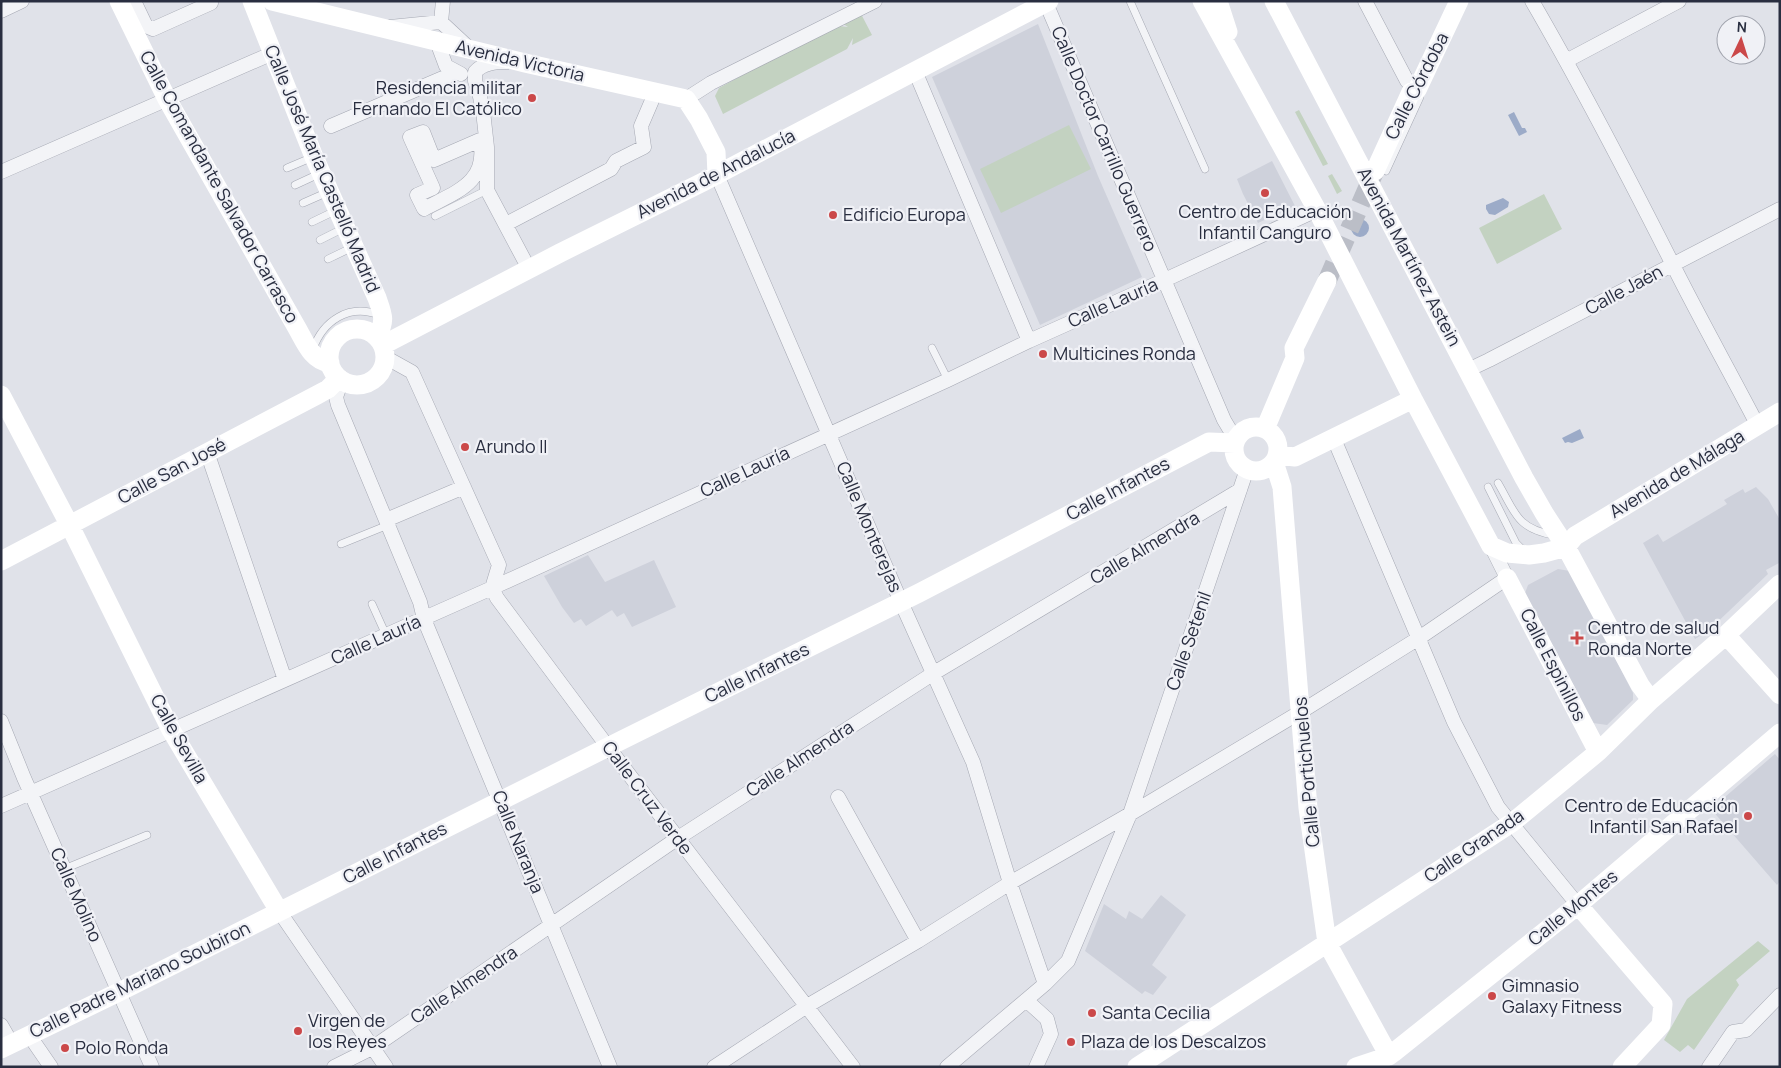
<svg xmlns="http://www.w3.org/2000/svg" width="1781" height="1068" font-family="Manrope,sans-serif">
<rect width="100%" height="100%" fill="#e0e2e9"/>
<!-- built -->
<path fill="#ced1db" d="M1038,24L1098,176L1142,277L1040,325L932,77Z
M1272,161L1295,206L1258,223L1243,194L1237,179Z
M1756,487L1768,499L1780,520L1779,563L1766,570L1768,574L1708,631L1695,639L1643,543L1658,534L1663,542L1727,504L1724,500L1743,489L1745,493Z
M588,555L605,582L654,560L676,607L632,627L624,613L617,617L612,610L586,626L581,619L574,623L562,607L544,576Z
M1558,569L1570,571L1633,693V700L1607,725L1593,723L1525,593L1528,585Z
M1775,754L1780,760V881L1777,885L1711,809Z
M1161,895L1186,915L1152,965L1167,977L1153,995L1145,991L1142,994L1085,951L1104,904L1126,919L1129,911L1142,919Z"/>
<!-- green -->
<path fill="#c3d2c1" d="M860,12L872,35L852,45L853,38L847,49L723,114L715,96L719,88L828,28L839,26L848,27L840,22Z
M1299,110L1328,164L1323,166L1295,112Z
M1069,125L1091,169L1001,213L980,169Z
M1332,174L1342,191L1337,194L1328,176Z
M1544,194L1562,229L1497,264L1479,228Z
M1758,941L1770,951L1736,980L1739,985L1694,1050L1688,1045L1680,1052L1664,1040L1687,999Z"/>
<!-- water -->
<path fill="#9cabc8" d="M1514,112L1522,128H1525L1527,132L1519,136L1508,115Z
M1503,198L1509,202L1508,207L1495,215L1489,214L1486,209V205Z
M1351 228a9 9 0 1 1 18 0a9 9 0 1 1-18 0Z
M1580,429L1584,438L1572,443L1568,442L1565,443L1562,438Z"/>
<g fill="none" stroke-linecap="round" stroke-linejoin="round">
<!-- secondary-tunnel -->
<path stroke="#bbbec7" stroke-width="19" stroke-dasharray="19 9" stroke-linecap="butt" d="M1327,281L1374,173"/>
<defs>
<path id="lane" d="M1130,1L1205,169
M287,168L313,157
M1386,171L1420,97L1417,92
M295,185L321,173
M303,203L328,192
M435,216L487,190
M312,222L337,210
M320,240L344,228
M328,259L353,247
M932,348L948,380
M313,349C323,321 349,303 379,315
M1498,483C1515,512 1516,528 1553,535
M1488,487L1516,543L1523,550
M341,544L388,525
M372,604L386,635
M64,869L147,835"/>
<path id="street" d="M134,1L146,26L153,29L211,3L210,1
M443,1L441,22L470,49
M1365,1L1407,81L1417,90
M1532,1C1582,87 1628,176 1673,265C1700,319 1730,372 1758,426
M1046,3L1224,420L1230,430L1238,437
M1,11L22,1
M390,27L441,22
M437,42L446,66L461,74
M1566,61L1679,1
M507,62C495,62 483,63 475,72V81L479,92L483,111L487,147V190L529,269
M915,71L1029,341
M686,99L711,83L875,1
M331,126L457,72
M423,132L434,160L480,140C489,183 455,192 424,209L417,195L433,188L410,137Z
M1,172L273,53
M717,175L901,602L973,762L1010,883L1045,984
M506,224L611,169L616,161L644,147L641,126L656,91
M385,357L412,372L499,565L492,588L497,598L608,747L853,1067
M1468,370L1489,360L1780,209
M342,380L336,397L338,405L420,602L424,619L610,1067
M1334,439L1454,722L1498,807L1578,905
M207,452L285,680
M386,520L464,487
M1,721L24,778L152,1067
M838,797L918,941
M1,806L492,588L948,380L1029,341L1145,289L1317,210
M279,911L386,1067
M1026,1000L1047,1019L1051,1034L1036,1067
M1,1025L12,1044
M29,1035L51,1067
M334,1067L372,1048L678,838L934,673L1240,490
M714,1067L807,1006L918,941L1010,883L1130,814L1302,711L1419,638L1507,578L1491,546
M947,1067L1045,984L1068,961L1130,814L1247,469
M1709,1067L1733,1032L1746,1030L1780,995"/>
</defs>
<!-- lane casing -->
<use href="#lane" stroke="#a5a8b3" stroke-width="8"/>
<!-- street casing -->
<use href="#street" stroke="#a5a8b3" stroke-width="15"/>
<!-- lane -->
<use href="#lane" stroke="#f3f4f7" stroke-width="7"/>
<!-- street -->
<use href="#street" stroke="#f3f4f7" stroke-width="14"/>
<!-- secondary -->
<path stroke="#fff" stroke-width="19" d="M119,1L167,99L297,328C305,342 312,361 330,363
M252,1L314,157L377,298C383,315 386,320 377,337
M272,1L525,63L686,99L699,119L716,152L717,175
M1202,1L1317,210L1413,399L1491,546L1507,553L1529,555L1544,553L1566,547L1575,536L1780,412
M1218,1L1228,32
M1274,1L1524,478L1544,513L1566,547L1640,685L1651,700
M1375,171L1411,92L1417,90L1459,1
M329 357a28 28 0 1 1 56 0a28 28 0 1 1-56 0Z
M383,345L560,253L703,182L1049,1
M1,395L70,526L171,730L279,911
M1234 449a22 22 0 1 1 44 0a22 22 0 1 1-44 0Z
M1265,429L1295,358L1294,348L1327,281
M1277,455L1295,457L1413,399
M1274,462L1282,487L1308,808L1327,943L1389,1056
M1,561L317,395L328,389L339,378
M1507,578L1598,752
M1726,635L1780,695
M1578,905L1663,1004L1661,1025L1622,1067
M1,1049L119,992L622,740L919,593L1209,442L1235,443
M1137,1067L1513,822L1598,752L1651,700L1726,635L1780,584
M1356,1067L1389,1056L1393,1053L1578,905L1780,733"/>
</g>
<!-- markers -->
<g fill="#cb4849" stroke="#f0f1f6" stroke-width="2">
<circle cx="532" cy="98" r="5"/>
<circle cx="1265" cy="193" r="5"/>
<circle cx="833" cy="215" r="5"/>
<circle cx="1043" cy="354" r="5"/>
<circle cx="465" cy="447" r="5"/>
<path d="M1574.5 630.5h5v5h5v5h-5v5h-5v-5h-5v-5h5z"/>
<circle cx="1748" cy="816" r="5"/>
<circle cx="1492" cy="996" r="5"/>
<circle cx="1092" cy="1013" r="5"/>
<circle cx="298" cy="1031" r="5"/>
<circle cx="1071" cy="1042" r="5"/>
<circle cx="65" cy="1048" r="5"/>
</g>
<g text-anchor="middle" stroke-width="4.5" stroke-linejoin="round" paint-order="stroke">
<!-- street labels -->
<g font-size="18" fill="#292e40" stroke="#f0f1f6">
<text transform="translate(520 61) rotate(13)" y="6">Avenida Victoria</text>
<text transform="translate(1417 86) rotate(-63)" y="6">Calle Córdoba</text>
<text transform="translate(1104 139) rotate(67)" y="6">Calle Doctor Carrillo Guerrero</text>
<text transform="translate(322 169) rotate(67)" y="6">Calle José María Castelló Madrid</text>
<text transform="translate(716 174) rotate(-27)" y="6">Avenida de Andalucía</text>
<text transform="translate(219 187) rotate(61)" y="6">Calle Comandante Salvador Carrasco</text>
<text transform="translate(1409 257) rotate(62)" y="6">Avenida Martínez Astein</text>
<text transform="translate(1624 290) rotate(-28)" y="6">Calle Jaén</text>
<text transform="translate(1113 303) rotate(-24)" y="6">Calle Lauría</text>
<text transform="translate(172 471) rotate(-28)" y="6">Calle San José</text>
<text transform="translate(745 472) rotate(-25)" y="6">Calle Lauría</text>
<text transform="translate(1677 474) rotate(-31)" y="6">Avenida de Málaga</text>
<text transform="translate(1118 489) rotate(-28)" y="6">Calle Infantes</text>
<text transform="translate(869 527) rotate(67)" y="6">Calle Monterejas</text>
<text transform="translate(1145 548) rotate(-31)" y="6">Calle Almendra</text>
<text transform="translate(376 640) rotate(-24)" y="6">Calle Lauría</text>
<text transform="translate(1189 641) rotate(-71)" y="6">Calle Setenil</text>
<text transform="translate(1553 665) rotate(63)" y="6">Calle Espinillos</text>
<text transform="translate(757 673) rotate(-26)" y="6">Calle Infantes</text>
<text transform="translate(179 739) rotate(61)" y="6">Calle Sevilla</text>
<text transform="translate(800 759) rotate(-33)" y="6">Calle Almendra</text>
<text transform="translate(1307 772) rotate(-95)" y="6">Calle Portichuelos</text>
<text transform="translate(647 798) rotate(53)" y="6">Calle Cruz Verde</text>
<text transform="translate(518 842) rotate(68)" y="6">Calle Naranja</text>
<text transform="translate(1474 846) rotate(-34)" y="6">Calle Granada</text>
<text transform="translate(395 853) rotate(-27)" y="6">Calle Infantes</text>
<text transform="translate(76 895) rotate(66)" y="6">Calle Molino</text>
<text transform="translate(1573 908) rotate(-39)" y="6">Calle Montes</text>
<text transform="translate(140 980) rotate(-26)" y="6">Calle Padre Mariano Soubiron</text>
<text transform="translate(464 985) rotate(-34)" y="6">Calle Almendra</text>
</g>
<!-- poi labels -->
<g font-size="18" fill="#292e40" stroke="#f0f1f6" text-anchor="start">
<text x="522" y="94" text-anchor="end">Residencia militar<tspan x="522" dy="21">Fernando El Católico</tspan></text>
<text x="1265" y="218" text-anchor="middle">Centro de Educación<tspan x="1265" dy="21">Infantil Canguro</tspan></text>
<text x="843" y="221">Edificio Europa</text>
<text x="1053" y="360">Multicines Ronda</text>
<text x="475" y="453">Arundo II</text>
<text x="1588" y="634">Centro de salud<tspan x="1588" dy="21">Ronda Norte</tspan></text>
<text x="1738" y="812" text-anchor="end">Centro de Educación<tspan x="1738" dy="21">Infantil San Rafael</tspan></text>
<text x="1502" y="992">Gimnasio<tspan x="1502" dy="21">Galaxy Fitness</tspan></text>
<text x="1102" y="1019">Santa Cecilia</text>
<text x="308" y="1027">Virgen de<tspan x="308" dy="21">los Reyes</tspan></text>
<text x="1081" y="1048">Plaza de los Descalzos</text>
<text x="75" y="1054">Polo Ronda</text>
</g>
</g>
<!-- border -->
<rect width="1781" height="1068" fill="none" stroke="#292e40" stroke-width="5"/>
<!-- north arrow -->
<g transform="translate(1741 40) rotate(4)"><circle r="24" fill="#f0f1f6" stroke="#a0a3ad"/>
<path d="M0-4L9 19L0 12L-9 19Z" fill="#cb4849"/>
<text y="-8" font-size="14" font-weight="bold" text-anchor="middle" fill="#292e40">N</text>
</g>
</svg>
